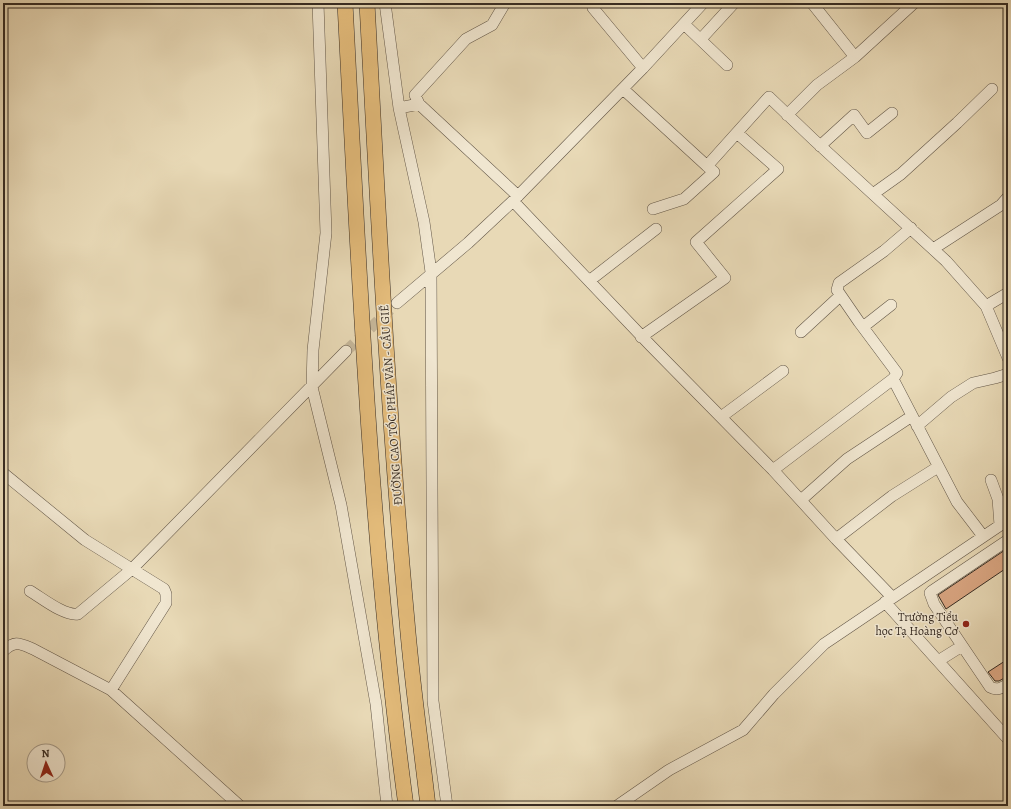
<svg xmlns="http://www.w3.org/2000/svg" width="1011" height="809" font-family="Alegreya,serif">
<rect width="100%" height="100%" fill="#e8d9b6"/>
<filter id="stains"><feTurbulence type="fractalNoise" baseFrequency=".005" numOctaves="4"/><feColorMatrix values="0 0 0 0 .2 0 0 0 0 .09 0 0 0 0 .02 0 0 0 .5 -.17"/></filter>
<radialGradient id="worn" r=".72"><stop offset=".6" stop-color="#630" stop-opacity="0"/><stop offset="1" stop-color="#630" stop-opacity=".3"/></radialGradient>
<!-- building -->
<path fill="#daa682" stroke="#372c23" d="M1008,548V567L946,609L938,595Z
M1008,659V676L999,681H995L988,672Z"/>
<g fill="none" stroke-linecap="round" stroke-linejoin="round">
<!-- minor-tunnel -->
<path stroke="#c5b699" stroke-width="11" stroke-dasharray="11 5.5" stroke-linecap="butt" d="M346,351L397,303"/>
<defs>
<path id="minor" d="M318,3L326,233L313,350L312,387L341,505L376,704L387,806
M385,3L399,108L424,222L431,272L433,701L447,806
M592,3L593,8L643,68
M812,3L855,57
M684,24L727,65
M701,39L734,3
M623,89L707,166
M419,104L415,95L466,39L492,25L505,3
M399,108L419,104L518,196
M787,115L817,85L855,57L914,3
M820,146L854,115L867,133L892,113
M873,194L901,174L957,123L992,89
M513,201L651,346L773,470L836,539L892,597
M653,209L684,199L714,172L707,166L769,97L814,140L946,261L986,306L1008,358
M933,249L1001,205L1008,197
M589,281L656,229
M397,303L468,243L513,201L643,68L703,3
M986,306L1008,293
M863,327L891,305
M801,332L840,296
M641,337L725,278L696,242L778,169L737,133
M893,379L957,502L983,536
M721,417L783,371
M917,426L951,397L973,383L995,378L1008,374
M773,470L893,379L897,373L859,322L837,290L839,283L884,251L911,228
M3,473L85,540L164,589L166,594V603L111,690
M991,480L998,499L1000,525
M801,500L847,459L912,416
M836,539L892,496L938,467
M1008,540L932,591L930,593L934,604L990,687C997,691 1002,688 1008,684
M30,591C42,598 64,616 78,614L132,569L346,351
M885,602L1008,739
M3,651C15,640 19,643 33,649L111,690L240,806
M938,661L962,646
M617,806L669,770L743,730L774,694L824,644L1008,520"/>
<path id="highway" d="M345,3C359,271 370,540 406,806
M367,3C378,209 388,416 407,621C412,683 421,744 428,806"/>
</defs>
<!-- minor casing -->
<use href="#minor" stroke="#635748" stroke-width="12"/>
<!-- highway casing -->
<use href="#highway" stroke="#372c23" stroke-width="16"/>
<!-- path -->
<path stroke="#372c23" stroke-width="2" stroke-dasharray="3 2" stroke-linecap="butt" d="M3,4L4,3"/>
<!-- minor -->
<use href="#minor" stroke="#f0e6d0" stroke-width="11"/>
<!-- highway -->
<use href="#highway" stroke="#e4bc7b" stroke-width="15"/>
</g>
<!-- markers -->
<circle fill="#8f2418" stroke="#f0e6d0" stroke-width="1.5" cx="966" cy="624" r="4"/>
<g text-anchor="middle" stroke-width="3" stroke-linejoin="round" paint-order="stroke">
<!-- street labels -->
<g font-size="12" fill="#372c23" stroke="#f0e6d0">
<text transform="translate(391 405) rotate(-94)" y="4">ĐƯỜNG CAO TỐC PHÁP VÂN - CẦU GIẼ</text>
</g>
<!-- poi labels -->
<g font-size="12" fill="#372c23" stroke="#f0e6d0" text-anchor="end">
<text x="958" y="621">Trường Tiểu<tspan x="958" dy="14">học Tạ Hoàng Cơ</tspan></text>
</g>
</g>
<!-- margin -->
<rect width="1011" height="809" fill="none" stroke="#e8d9b6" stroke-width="16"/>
<rect x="4" y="4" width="1003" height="801" fill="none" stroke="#372c23" stroke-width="2"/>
<rect x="8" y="8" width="995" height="793" fill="none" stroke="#372c23"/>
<!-- north arrow -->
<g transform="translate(46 763) rotate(357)"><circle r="19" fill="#f0e6d0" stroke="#a69c8b"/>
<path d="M0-3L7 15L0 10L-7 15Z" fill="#8f2418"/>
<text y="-6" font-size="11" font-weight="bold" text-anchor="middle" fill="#372c23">N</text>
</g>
<rect width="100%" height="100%" filter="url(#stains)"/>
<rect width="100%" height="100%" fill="url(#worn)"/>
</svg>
